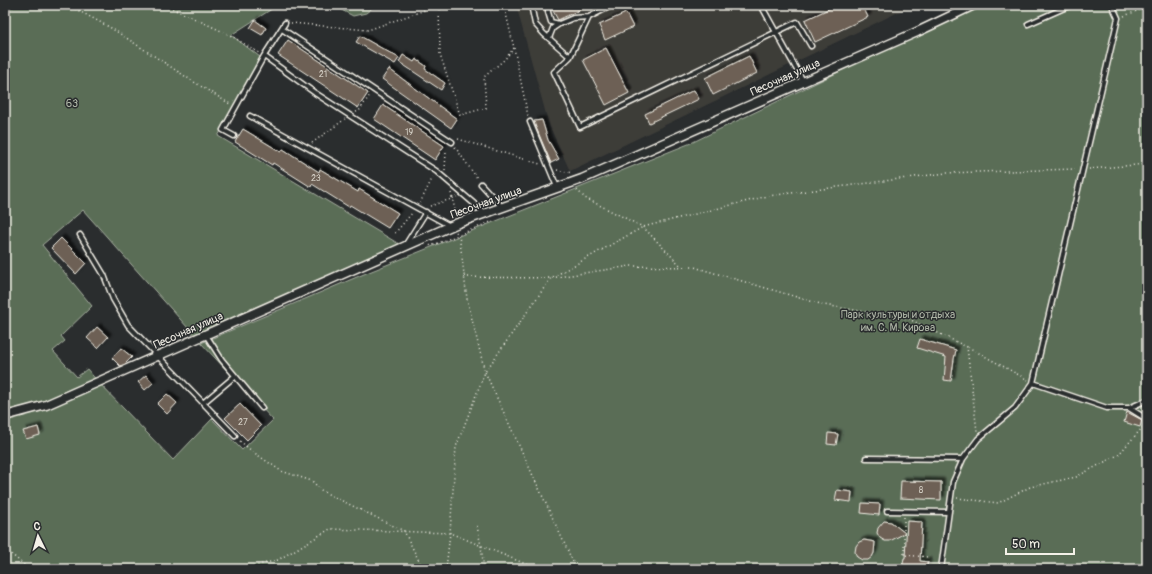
<svg xmlns="http://www.w3.org/2000/svg" width="1152" height="574" font-family="Pangolin,sans-serif">
<defs>
<filter id="shadow"><feDropShadow dx="3.5" dy="-3.5" stdDeviation="1" flood-color="#0009"/></filter>
</defs>
<rect width="100%" height="100%" fill="#2a2d2e"/>
<filter id="ink" filterUnits="userSpaceOnUse"><feTurbulence type="fractalNoise" baseFrequency=".025" numOctaves="2"/><feDisplacementMap in="SourceGraphic" scale="8" xChannelSelector="R" yChannelSelector="G"/><feConvolveMatrix kernelMatrix="1 2 1 2 8 2 1 2 1" color-interpolation-filters="sRGB"/></filter>
<g filter="url(#ink)">
<!-- built -->
<path fill="#3e3d39" d="M516,5H913L570,171L549,125Z"/>
<!-- green -->
<path fill="#5a6d57" stroke="#a7afa0" d="M5,5H278L231,35L264,60L218,136L399,244L196,337L83,210L42,245L92,306L61,336L65,341L53,351L77,377L87,369L98,382L173,460L212,419L242,450L273,420L201,343L364,274L691,143L901,42L985,5H1147V569H5Z
M332,5H376L366,13L353,16Z"/>
<!-- building -->
<path fill="#6d6154" stroke="#f4f1e8" filter="url(#shadow)" d="M556,5H590L558,20L552,9V7Z
M837,5H862L868,17L815,42L805,20Z
M626,13L633,27L605,40L599,25Z
M255,20L266,28L262,35L250,28Z
M360,36L399,58L395,64L356,42Z
M288,40L368,93L358,108L278,55Z
M606,48L629,93L606,105L583,60Z
M403,55L414,62L416,59L426,66L425,69L445,83L441,90L399,62Z
M749,56L757,73L713,95L705,78Z
M389,69L457,119L451,128L382,79Z
M694,90L699,99L649,123L645,114Z
M383,105L444,146L435,160L374,119Z
M542,120L548,140L559,159L551,163L535,125L534,121Z
M243,129L281,152L283,149L319,172L320,169L358,192L359,189L398,213L388,228L350,205L349,207L312,184L311,187L273,163L272,165L235,142Z
M61,238L86,263L76,274L51,248Z
M97,327L108,337L98,348L87,338Z
M920,339L956,350L954,359L951,381L944,380L946,357L917,348Z
M121,348L132,357L125,364L120,366L112,358Z
M146,375L153,383L145,390L138,382Z
M167,394L177,403L167,414L157,404Z
M240,404L261,426L247,440L225,418Z
M1127,412L1142,420L1140,427L1124,422Z
M38,427L40,435L26,439L23,431Z
M828,433L838,434L836,445L827,444Z
M901,481L941,482V500L900,498Z
M837,490L852,492L851,502L835,500Z
M862,503L880,504L879,515L861,513Z
M884,521L891,522L905,533L890,541H885L880,538L877,533L878,528Z
M907,521L922,522L920,561L928,562L926,569H902L904,558H905Z
M864,540L875,542L874,553L872,557L868,560H862L857,557L855,552L856,546L859,542Z"/>
<g fill="none" stroke-linecap="round" stroke-linejoin="round">
<defs>
<path id="service" d="M531,5L535,24L544,34L570,57L554,72L580,127L797,22L811,46
M548,5V12L551,22L559,24L573,18L589,17
M761,5L803,81
M1028,24L1071,5
M282,29L452,142
M549,38L553,28L559,24
M264,56L315,93L436,171L485,213
M570,57L589,17L613,5
M250,116L450,226
M530,122L557,187
M234,136L223,130L264,56L285,23
M481,184L502,207
M80,235L104,275L113,299L128,325L235,436
M406,244L426,212
M206,335L222,360L262,408
M1033,383L1107,408H1129L1145,418L1147,421
M203,403L235,376
M1129,408L1147,400
M866,458L963,459
M887,511L949,512
M941,569L953,482L963,459L978,439L1015,408L1033,383L1118,18L1112,5"/>
<path id="minor" d="M5,416L46,405L458,223L582,179L917,32L974,5"/>
</defs>
<!-- service casing -->
<use href="#service" stroke="#f4f1e8" stroke-width="7"/>
<!-- minor casing -->
<use href="#minor" stroke="#f4f1e8" stroke-width="11"/>
<!-- path -->
<path stroke="#f4f1e8" stroke-width="1.5" stroke-dasharray="1 3" stroke-linecap="butt" d="M68,5L111,28L194,82L230,104
M165,5L230,35L259,53
M439,5L440,54L460,115L486,108L484,77L505,59L514,48L504,5
M5,11L16,5
M176,11L182,5
M1124,16L1142,9L1146,5
M291,23L368,30L439,5
M514,48L528,116
M356,112L359,111L370,95
M458,139L540,164
M312,143L345,119
M455,147L477,178
M1089,169L1147,164
M445,170L446,152
M557,170L572,173
M577,190L585,198L643,227L682,267
M451,193L456,214
M420,203L433,177
M430,206L457,197
M456,232L459,236L461,249L467,299L485,372L573,562L574,569
M395,233L413,212
M430,245L431,246L493,221
M464,277L551,278L631,266L694,267L824,305L909,319L967,347L977,431
M968,347L1028,380
M240,441L253,452L281,471L312,481L322,491L404,531L423,569
M957,498L998,503L1030,487L1076,477L1118,455L1143,427
M904,517V555L928,557
M477,526L481,546L484,569
M5,549L29,569
M242,569L278,560L330,529L450,533L538,569
M446,569L450,533L456,447L485,372L551,278L643,227L768,196L946,173L1075,169"/>
<!-- service -->
<use href="#service" stroke="#2a2d2e" stroke-width="4"/>
<!-- minor -->
<use href="#minor" stroke="#2a2d2e" stroke-width="8"/>
</g>
</g>
<g text-anchor="middle" stroke-width="3" stroke-linejoin="round" paint-order="stroke">
<!-- number labels -->
<g font-size="9" fill="#d2cdc3">
<text x="323" y="77">21</text>
<text x="409" y="135">19</text>
<text x="316" y="181">23</text>
<text x="243" y="425">27</text>
<text x="921" y="493">8</text>
</g>
<!-- street labels -->
<g font-size="11" fill="#f4f1e8" stroke="#2a2d2e">
<text transform="translate(785 77) rotate(-24)" y="4">Песочная улица</text>
<text transform="translate(486 202) rotate(-20)" y="4">Песочная улица</text>
<text transform="translate(188 330) rotate(-24)" y="4">Песочная улица</text>
</g>
<!-- park labels -->
<g font-size="11" fill="#afb6a7" stroke="#2a2d2e">
<text x="72" y="107">63</text>
<text x="898" y="318">Парк культуры и отдыха<tspan x="898" dy="13">им. С. М. Кирова</tspan></text>
</g>
</g>
<!-- margin -->
<rect width="1152" height="574" fill="none" stroke="#2a2d2e" stroke-width="20"/>
<rect x="10" y="10" width="1132" height="554" fill="none" stroke="#f4f1e8" stroke-width="1.5" filter="url(#ink)"/>
<!-- north arrow -->
<g transform="translate(38 536) rotate(355)" stroke="#2a2d2e" stroke-width="3" paint-order="stroke">
<path d="M0-3L7 15L0 10L-7 15Z" fill="#f4f1e8"/>
<text y="-6" font-size="11" font-weight="bold" text-anchor="middle" fill="#f4f1e8">С</text>
</g>
<!-- scale -->
<path d="M1006 548v6h68v-6" fill="none" stroke="#f4f1e8" stroke-width="2"/>
<text x="1012" y="548" font-size="12" fill="#f4f1e8" stroke="#2a2d2e" stroke-width="3" paint-order="stroke">50 m</text>
</svg>
